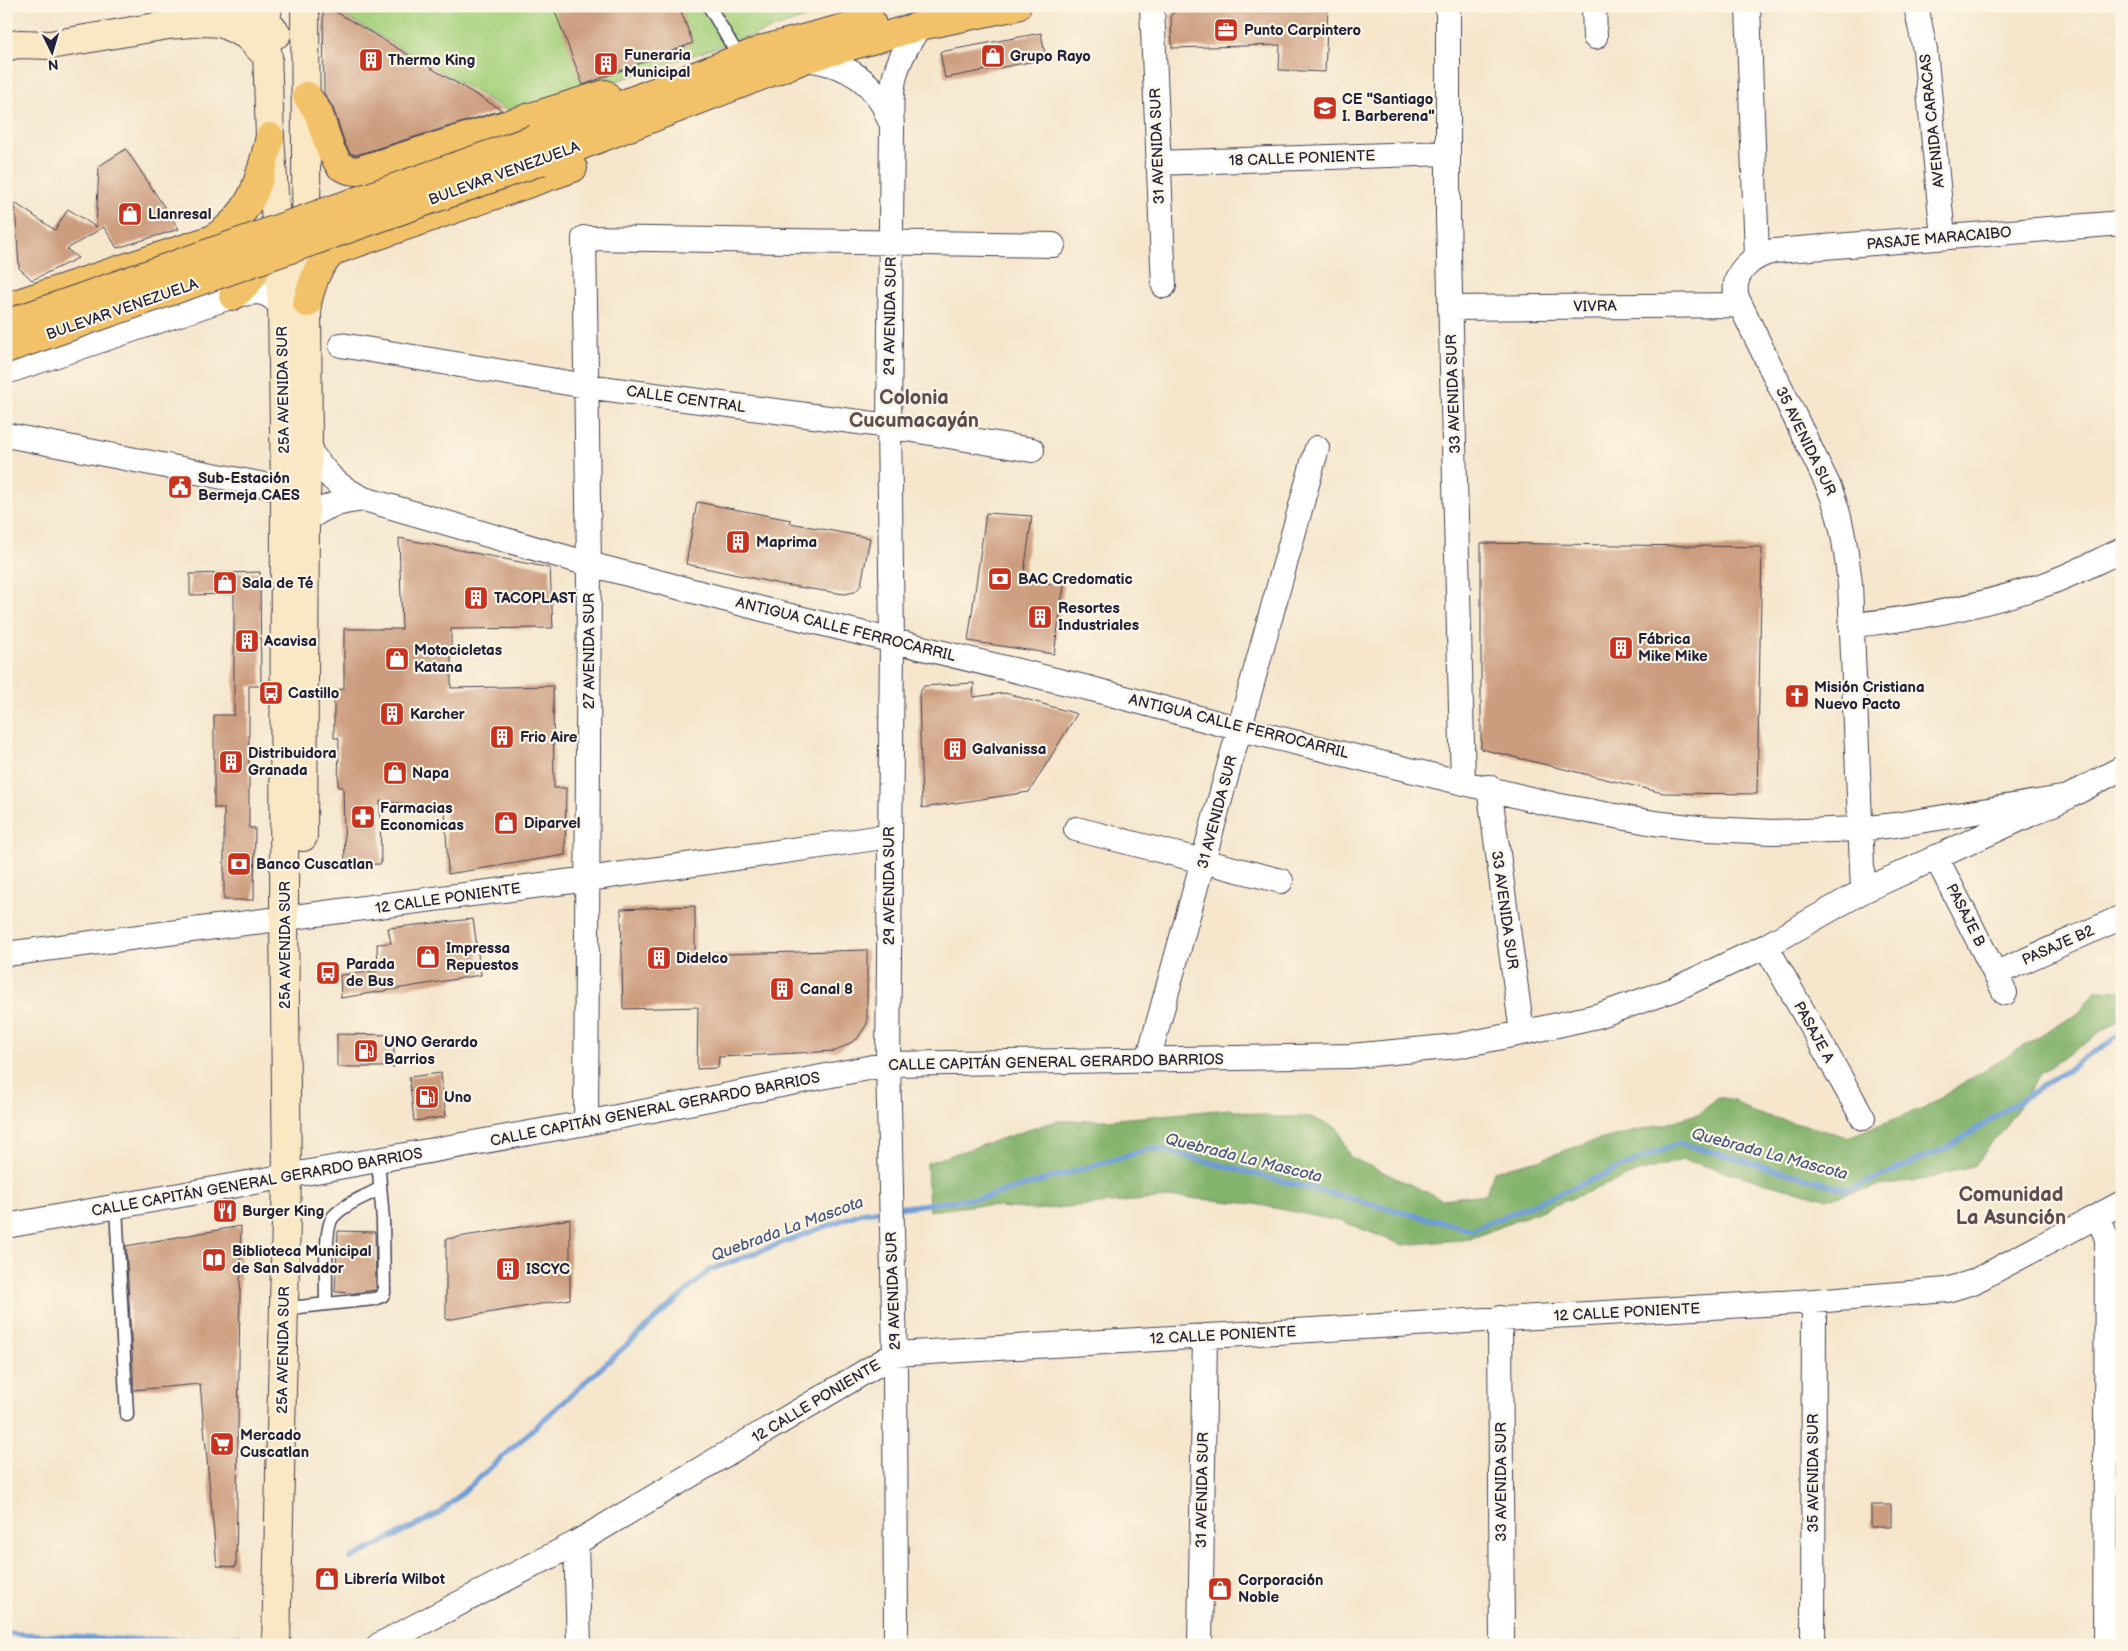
<svg xmlns="http://www.w3.org/2000/svg" width="2128" height="1651" font-family="'Balsamiq Sans',sans-serif">
<rect width="100%" height="100%" fill="#fcf5e5"/>
<filter id="ink" filterUnits="userSpaceOnUse"><feTurbulence type="fractalNoise" baseFrequency=".02" numOctaves="2"/><feDisplacementMap in="SourceGraphic" scale="10" xChannelSelector="R" yChannelSelector="G"/><feConvolveMatrix kernelMatrix="1 2 1 2 8 2 1 2 1" color-interpolation-filters="sRGB"/></filter>
<filter id="wash" filterUnits="userSpaceOnUse"><feTurbulence type="fractalNoise" baseFrequency=".0096" numOctaves="4" result="noise"/><feDisplacementMap in="SourceGraphic" scale="20" xChannelSelector="R" yChannelSelector="G"/><feGaussianBlur stdDeviation="1.12" result="paint"/><feColorMatrix in="noise" values="0 0 0 0 0 0 0 0 0 0 0 0 0 0 0 0 0 1.4 0 .05"/><feComposite in="paint" operator="in"/></filter>
<g filter="url(#wash)">
<rect width="100%" height="100%" fill="#f5e6cc"/>
<!-- green -->
<path fill="#a7d27e" stroke="#647a5c" d="M328,6H845L828,10L515,115Z"/>
<!-- forest -->
<path fill="#85b46d" stroke="#546b54" d="M2095,990L2122,991V1018L2040,1074L2004,1128L1975,1165L1926,1179L1879,1186L1825,1199L1683,1160L1638,1172L1470,1239L1403,1245L1344,1222L1255,1204L1178,1197L1034,1210L977,1205L929,1211L927,1163L1056,1121L1107,1120L1229,1109L1272,1117H1310L1337,1128L1350,1157L1442,1199L1486,1194L1494,1171L1539,1160L1586,1143L1665,1124L1700,1113L1718,1097L1734,1100L1752,1112L1848,1137L1923,1108L2080,1012Z"/>
<g fill="none" stroke-linecap="round" stroke-linejoin="round">
<!-- stream -->
<path stroke="#6d9bd5" stroke-width="5.5" d="M897,1208L986,1197L1154,1148L1472,1230L1679,1143L1849,1190L1949,1147L2122,1034
M350,1559L440,1513L710,1270L861,1213L886,1210
M6,1633L99,1639L222,1640L239,1636"/>
</g>
<g id="blocks">
<!-- building -->
<path fill="#cc9c7e" d="M323,6H326L502,110L356,155L350,153L345,144L333,107L324,93Z
M553,6H679L693,43L583,85Z
M1182,6H1328L1325,72L1279,70L1280,45L1172,48L1171,15Z
M1041,33L1046,59L945,78L940,52Z
M126,149L179,229L117,248L104,227L67,249L78,258L32,280L19,268L15,203L55,230L68,209L96,227L99,166Z
M697,502L791,520L790,523L870,538L861,585L855,592L844,594L785,585L686,564Z
M986,513L1032,516L1023,580L1064,585L1054,654L968,641Z
M399,538L550,568L553,628L451,629V688L553,686L554,788H566L565,855L448,874L445,808L380,801L381,864L345,865L343,787H338L339,738H334V690L344,689V629H402Z
M1481,543L1762,547L1757,794L1663,793L1481,749Z
M260,572L261,686H249V828H255L254,900H224V808H214V715H234V594L190,595V574Z
M974,683L973,697L1005,693L1077,714L1029,792L922,808L919,694L924,686Z
M695,906V955L867,950V1024L857,1039L836,1051L719,1057L718,1068L697,1069L698,1007L623,1009L621,909Z
M473,919L481,975L341,998L340,975L378,971L377,944L391,943L388,928Z
M337,1034L394,1035V1067H337Z
M441,1073L446,1117L414,1121L409,1077Z
M570,1219V1299L446,1320V1239Z
M241,1226L236,1567L217,1566L200,1384L134,1390L126,1246Z
M338,1231L375,1232L376,1290L353,1293L335,1292Z
M1871,1505H1891V1527H1871Z"/>
</g>
</g>
<g filter="url(#ink)">
<use href="#blocks" fill-opacity="0" stroke="#423f51" stroke-width="1"/>
<g fill="none" stroke-linecap="round" stroke-linejoin="round">
<defs>
<path id="lane" d="M709,6L740,59
M116,1207L127,1415
M326,1304C326,1288 324,1227 333,1217C344,1204 365,1197 379,1189
M299,1307L374,1299L382,1296L384,1293L383,1220L378,1160"/>
<path id="street" d="M1152,6L1164,286
M1448,6V217L1463,782
M1594,6L1595,37
M1748,6L1757,256
M1916,6L1925,50L1943,237
M805,59C844,63 876,80 889,119
M1157,163L1447,153
M1450,308L1740,305
M341,345L586,386L889,426L1032,450
M6,372L233,296C257,291 265,288 282,307
M6,435L285,489
M308,449C327,474 334,485 364,499L589,564L762,609L1092,689L1240,729L1555,805L1654,823L1708,829L1774,832L1859,829L1895,825L2068,797L2122,768
M305,521C326,505 338,502 364,499
M1851,625C1918,619 1985,605 2049,583C2074,574 2098,561 2122,550
M1489,787L1522,1033
M1076,829L1281,881
M1936,857L2005,993
M1863,891L1850,584C1846,550 1842,517 1828,485L1737,298C1730,273 1752,256 1774,251L2122,223
M1766,946L1863,1118
M6,954L588,879L890,836
M1995,974L2122,917
M1148,1060L1317,448
M586,1123L589,564L584,238L1053,245
M2098,1216L2107,1239L2105,1645
M6,1226L586,1123L888,1064L1351,1056L1457,1046L1522,1033L1597,1016L1673,990L1766,946L1863,891L2068,797
M1500,1318L1502,1645
M576,1543L579,1645
M379,1645L576,1543L895,1354L1814,1301L1947,1290L1973,1282L2122,1203
M896,1645L895,1354L888,1064L892,640L889,426L892,128C889,83 895,62 920,26
M1200,1645L1205,1336
M1813,1645L1814,1301"/>
<path id="secondary" d="M228,6C247,11 266,18 277,34
M268,6L266,22L270,137L282,307L285,489L284,919L287,1177L276,1645
M6,47L18,44L50,45L168,25L205,22L221,23L246,35L268,57
M303,837L305,521L308,449L305,6"/>
<path id="highway" d="M307,96L318,112L331,151L340,166L349,170L357,171L605,94
M534,139L764,49L871,21
M541,161L805,59L920,26L1017,6
M233,296C245,285 257,277 256,260C255,253 253,247 246,243
M307,303C313,281 317,264 336,250L573,168
M6,307L213,239C254,212 259,181 270,137"/>
</defs>
<!-- lane casing -->
<use href="#lane" stroke="#423f51" stroke-width="15"/>
<!-- street casing -->
<use href="#street" stroke="#423f51" stroke-width="26"/>
<!-- secondary casing -->
<use href="#secondary" stroke="#423f51" stroke-width="30"/>
<!-- highway casing -->
<use href="#highway" stroke="#423f51" stroke-width="30"/>
<!-- lane -->
<use href="#lane" stroke="#fff" stroke-width="12"/>
<!-- street -->
<use href="#street" stroke="#fff" stroke-width="24"/>
<!-- secondary -->
<use href="#secondary" stroke="#fae7c3" stroke-width="28"/>
<!-- highway -->
<use href="#highway" stroke="#f2c26a" stroke-width="28"/>
<defs>
<path id="highway-bridge" d="M6,324L534,139
M6,349L541,161"/>
</defs>
<!-- highway-bridge casing -->
<use href="#highway-bridge" stroke="#423f51" stroke-width="30" stroke-linecap="butt"/>
<!-- highway-bridge -->
<use href="#highway-bridge" stroke="#f2c26a" stroke-width="28"/>
</g>
</g>
<!-- icons -->
<defs>
<symbol id="office-square" viewBox="-11 -11 22 22"><rect x="-9" y="-9" width="18" height="18" rx="4" fill="#c8321e" stroke="#fcf5e5"/><path d="M-6-3h4V-5.5h4V-3h4V5H-6ZM-1-4.5V-3h2v-1.5ZM-6 0V1H6V0Z" fill="#fff"/></symbol>
<symbol id="shop-square" viewBox="-11 -11 22 22"><rect x="-9" y="-9" width="18" height="18" rx="4" fill="#c8321e" stroke="#fcf5e5"/><path d="M-5-2.5h2.3a2.7 3.5 0 0 1 5.4 0H5L5.5 6h-11ZM-1.5-2.5h3a1.5 2.3 0 0 0-3 0Z" fill="#fff"/></symbol>
<symbol id="building-square" viewBox="-11 -11 22 22"><rect x="-9" y="-9" width="18" height="18" rx="4" fill="#c8321e" stroke="#fcf5e5"/><path d="M-4-6H4V6H1V3H-1V6H-4ZM-2.5-4.3h1.7v1.8h-1.7ZM.8-4.3h1.7v1.8H.8ZM-2.5-1h1.7V.8h-1.7ZM.8-1h1.7V.8H.8Z" fill="#fff"/></symbol>
<symbol id="school-square" viewBox="-11 -11 22 22"><rect x="-9" y="-9" width="18" height="18" rx="4" fill="#c8321e" stroke="#fcf5e5"/><path d="M0-5L7-2L0 1L-7-2ZM-4 1L0 2.5L4 1V4Q0 6-4 4Z" fill="#fff"/></symbol>
<symbol id="civic-square" viewBox="-11 -11 22 22"><rect x="-9" y="-9" width="18" height="18" rx="4" fill="#c8321e" stroke="#fcf5e5"/><path d="M-.6-6.5H3V-4.5H.6V-3L4-1V1h2V6H-6V1h2V-1L-.6-3ZM-1.2 2.5V6h2.4V2.5Z" fill="#fff"/></symbol>
<symbol id="bank-square" viewBox="-11 -11 22 22"><rect x="-9" y="-9" width="18" height="18" rx="4" fill="#c8321e" stroke="#fcf5e5"/><path d="M-6-4H6V4H-6ZM0-2.3a2.3 2.3 0 1 0 0 4.6a2.3 2.3 0 1 0 0-4.6Z" fill="#fff"/></symbol>
<symbol id="bus-square" viewBox="-11 -11 22 22"><rect x="-9" y="-9" width="18" height="18" rx="4" fill="#c8321e" stroke="#fcf5e5"/><path d="M-5-6H5V4H4V6H2V4H-2V6H-4V4H-5ZM-3.5-4V0h7V-4ZM-3.5 1.2v1.5H-2V1.2ZM2 1.2v1.5H3.5V1.2Z" fill="#fff"/></symbol>
<symbol id="church-square" viewBox="-11 -11 22 22"><rect x="-9" y="-9" width="18" height="18" rx="4" fill="#c8321e" stroke="#fcf5e5"/><path d="M-1.2-6h2.4v3.5h3.3v2.4h-3.3V6h-2.4V-.1h-3.3v-2.4h3.3Z" fill="#fff"/></symbol>
<symbol id="pharmacy-square" viewBox="-11 -11 22 22"><rect x="-9" y="-9" width="18" height="18" rx="4" fill="#c8321e" stroke="#fcf5e5"/><path d="M-2-6h4v4h4v4h-4v4h-4v-4h-4v-4h4Z" fill="#fff"/></symbol>
<symbol id="fuel-square" viewBox="-11 -11 22 22"><rect x="-9" y="-9" width="18" height="18" rx="4" fill="#c8321e" stroke="#fcf5e5"/><path d="M-5.5-6h7V0h2V4h1.3V-2.5L3-4.5l.8-.8L6-3V5H2.5V1h-1V6h-7ZM-4.2-4.7v3.2H.2V-4.7Z" fill="#fff"/></symbol>
<symbol id="restaurant-square" viewBox="-11 -11 22 22"><rect x="-9" y="-9" width="18" height="18" rx="4" fill="#c8321e" stroke="#fcf5e5"/><path d="M-5-6h1v4h1v-4h1v4h1v-4h1v5L-1.5 .5V6h-2V.5L-5-1ZM5-6V6H3V1.5H1.5Q1.5-4 5-6Z" fill="#fff"/></symbol>
<symbol id="library-square" viewBox="-11 -11 22 22"><rect x="-9" y="-9" width="18" height="18" rx="4" fill="#c8321e" stroke="#fcf5e5"/><path d="M-6-4Q-3-5.5-.7-3.5V5Q-3 3-6 4ZM6-4Q3-5.5 .7-3.5V5Q3 3 6 4Z" fill="#fff"/></symbol>
<symbol id="supermarket-square" viewBox="-11 -11 22 22"><rect x="-9" y="-9" width="18" height="18" rx="4" fill="#c8321e" stroke="#fcf5e5"/><path d="M-6-5.5h2.5l.6 2H6L4.5 2H-2.5L-4.4-4H-6ZM-1.5 3.2a1.3 1.3 0 1 0 .1 0ZM3 3.2a1.3 1.3 0 1 0 .1 0Z" fill="#fff"/></symbol>
</defs>
<g fill-rule="evenodd">
<use href="#office-square" x="1212" y="16" width="28" height="28"/>
<use href="#shop-square" x="979" y="42" width="28" height="28"/>
<use href="#building-square" x="357" y="46" width="28" height="28"/>
<use href="#building-square" x="592" y="50" width="28" height="28"/>
<use href="#school-square" x="1311" y="94" width="28" height="28"/>
<use href="#shop-square" x="116" y="200" width="28" height="28"/>
<use href="#civic-square" x="166" y="473" width="28" height="28"/>
<use href="#building-square" x="724" y="528" width="28" height="28"/>
<use href="#bank-square" x="986" y="565" width="28" height="28"/>
<use href="#shop-square" x="211" y="569" width="28" height="28"/>
<use href="#building-square" x="462" y="584" width="28" height="28"/>
<use href="#building-square" x="1026" y="603" width="28" height="28"/>
<use href="#building-square" x="233" y="627" width="28" height="28"/>
<use href="#building-square" x="1607" y="634" width="28" height="28"/>
<use href="#shop-square" x="383" y="645" width="28" height="28"/>
<use href="#bus-square" x="257" y="679" width="28" height="28"/>
<use href="#church-square" x="1783" y="682" width="28" height="28"/>
<use href="#building-square" x="378" y="700" width="28" height="28"/>
<use href="#building-square" x="488" y="723" width="28" height="28"/>
<use href="#building-square" x="941" y="735" width="28" height="28"/>
<use href="#building-square" x="217" y="748" width="28" height="28"/>
<use href="#shop-square" x="381" y="759" width="28" height="28"/>
<use href="#pharmacy-square" x="349" y="803" width="28" height="28"/>
<use href="#shop-square" x="492" y="809" width="28" height="28"/>
<use href="#bank-square" x="225" y="850" width="28" height="28"/>
<use href="#shop-square" x="414" y="943" width="28" height="28"/>
<use href="#building-square" x="645" y="944" width="28" height="28"/>
<use href="#bus-square" x="314" y="959" width="28" height="28"/>
<use href="#building-square" x="768" y="975" width="28" height="28"/>
<use href="#fuel-square" x="352" y="1037" width="28" height="28"/>
<use href="#fuel-square" x="413" y="1083" width="28" height="28"/>
<use href="#restaurant-square" x="211" y="1197" width="28" height="28"/>
<use href="#library-square" x="200" y="1246" width="28" height="28"/>
<use href="#building-square" x="494" y="1255" width="28" height="28"/>
<use href="#supermarket-square" x="208" y="1430" width="28" height="28"/>
<use href="#shop-square" x="313" y="1565" width="28" height="28"/>
<use href="#shop-square" x="1206" y="1575" width="28" height="28"/>
</g>
<g text-anchor="middle" stroke-width="4.5" stroke-linejoin="round" paint-order="stroke">
<!-- poi labels -->
<g font-size="15" font-weight="bold" fill="#22223b" stroke="#fcf5e5" text-anchor="start">
<text x="1244" y="35">Punto Carpintero</text>
<text x="624" y="60">Funeraria<tspan x="624" dy="17">Municipal</tspan></text>
<text x="1010" y="61">Grupo Rayo</text>
<text x="388" y="65">Thermo King</text>
<text x="1342" y="104">CE "Santiago<tspan x="1342" dy="17">I. Barberena"</tspan></text>
<text x="148" y="219">Llanresal</text>
<text x="198" y="483">Sub-Estación<tspan x="198" dy="17">Bermeja CAES</tspan></text>
<text x="756" y="547">Maprima</text>
<text x="1018" y="584">BAC Credomatic</text>
<text x="242" y="588">Sala de Té</text>
<text x="494" y="603">TACOPLAST</text>
<text x="1058" y="613">Resortes<tspan x="1058" dy="17">Industriales</tspan></text>
<text x="1638" y="644">Fábrica<tspan x="1638" dy="17">Mike Mike</tspan></text>
<text x="264" y="646">Acavisa</text>
<text x="414" y="655">Motocicletas<tspan x="414" dy="17">Katana</tspan></text>
<text x="1814" y="692">Misión Cristiana<tspan x="1814" dy="17">Nuevo Pacto</tspan></text>
<text x="288" y="698">Castillo</text>
<text x="410" y="719">Karcher</text>
<text x="520" y="742">Frio Aire</text>
<text x="972" y="754">Galvanissa</text>
<text x="248" y="758">Distribuidora<tspan x="248" dy="17">Granada</tspan></text>
<text x="412" y="778">Napa</text>
<text x="380" y="813">Farmacias<tspan x="380" dy="17">Economicas</tspan></text>
<text x="524" y="828">Diparvel</text>
<text x="256" y="869">Banco Cuscatlan</text>
<text x="446" y="953">Impressa<tspan x="446" dy="17">Repuestos</tspan></text>
<text x="676" y="963">Didelco</text>
<text x="346" y="969">Parada<tspan x="346" dy="17">de Bus</tspan></text>
<text x="800" y="994">Canal 8</text>
<text x="384" y="1047">UNO Gerardo<tspan x="384" dy="17">Barrios</tspan></text>
<text x="444" y="1102">Uno</text>
<text x="242" y="1216">Burger King</text>
<text x="232" y="1256">Biblioteca Municipal<tspan x="232" dy="17">de San Salvador</tspan></text>
<text x="526" y="1274">ISCYC</text>
<text x="240" y="1440">Mercado<tspan x="240" dy="17">Cuscatlan</tspan></text>
<text x="344" y="1584">Librería Wilbot</text>
<text x="1238" y="1585">Corporación<tspan x="1238" dy="17">Noble</tspan></text>
</g>
<!-- street labels -->
<g font-size="15" fill="#22223b" stroke="#fcf5e5">
<text transform="translate(1932 121) rotate(-96)" y="5">AVENIDA CARACAS</text>
<text transform="translate(1157 146) rotate(-92)" y="5">31 AVENIDA SUR</text>
<text transform="translate(1302 158) rotate(-2)" y="5">18 CALLE PONIENTE</text>
<text transform="translate(504 173) rotate(-20)" y="5">BULEVAR VENEZUELA</text>
<text transform="translate(1939 238) rotate(-5)" y="5">PASAJE MARACAIBO</text>
<text transform="translate(1595 306) rotate(-1)" y="5">VIVRA</text>
<text transform="translate(122 309) rotate(-19)" y="5">BULEVAR VENEZUELA</text>
<text transform="translate(890 316) rotate(-89)" y="5">29 AVENIDA SUR</text>
<text transform="translate(283 390) rotate(-91)" y="5">25A AVENIDA SUR</text>
<text transform="translate(1453 394) rotate(-92)" y="5">33 AVENIDA SUR</text>
<text transform="translate(686 399) rotate(8)" y="5">CALLE CENTRAL</text>
<text transform="translate(1806 441) rotate(64)" y="5">35 AVENIDA SUR</text>
<text transform="translate(846 629) rotate(14)" y="5">ANTIGUA CALLE FERROCARRIL</text>
<text transform="translate(589 651) rotate(-90)" y="5">27 AVENIDA SUR</text>
<text transform="translate(1239 726) rotate(14)" y="5">ANTIGUA CALLE FERROCARRIL</text>
<text transform="translate(1217 812) rotate(-75)" y="5">31 AVENIDA SUR</text>
<text transform="translate(889 886) rotate(-90)" y="5">29 AVENIDA SUR</text>
<text transform="translate(448 898) rotate(-8)" y="5">12 CALLE PONIENTE</text>
<text transform="translate(1505 910) rotate(82)" y="5">33 AVENIDA SUR</text>
<text transform="translate(1966 915) rotate(63)" y="5">PASAJE B</text>
<text transform="translate(285 945) rotate(-90)" y="5">25A AVENIDA SUR</text>
<text transform="translate(2058 945) rotate(-24)" y="5">PASAJE B2</text>
<text transform="translate(1814 1032) rotate(61)" y="5">PASAJE A</text>
<text transform="translate(1056 1062) rotate(-1)" y="5">CALLE CAPITÁN GENERAL GERARDO BARRIOS</text>
<text transform="translate(655 1109) rotate(-11)" y="5">CALLE CAPITÁN GENERAL GERARDO BARRIOS</text>
<text transform="translate(257 1182) rotate(-10)" y="5">CALLE CAPITÁN GENERAL GERARDO BARRIOS</text>
<text transform="translate(893 1291) rotate(-92)" y="5">29 AVENIDA SUR</text>
<text transform="translate(1627 1312) rotate(-3)" y="5">12 CALLE PONIENTE</text>
<text transform="translate(1223 1335) rotate(-3)" y="5">12 CALLE PONIENTE</text>
<text transform="translate(283 1350) rotate(-89)" y="5">25A AVENIDA SUR</text>
<text transform="translate(816 1401) rotate(-31)" y="5">12 CALLE PONIENTE</text>
<text transform="translate(1813 1473) rotate(-90)" y="5">35 AVENIDA SUR</text>
<text transform="translate(1501 1482) rotate(-90)" y="5">33 AVENIDA SUR</text>
<text transform="translate(1202 1490) rotate(-89)" y="5">31 AVENIDA SUR</text>
</g>
<!-- water labels -->
<g font-size="16" font-style="italic" fill="#445880" stroke="#fcf5e5">
<text transform="translate(1770 1153) rotate(15)" y="6">Quebrada La Mascota</text>
<text transform="translate(1244 1157) rotate(14)" y="6">Quebrada La Mascota</text>
<text transform="translate(787 1228) rotate(-20)" y="6">Quebrada La Mascota</text>
</g>
<!-- district labels -->
<g font-size="20" font-weight="bold" fill="#5e4d52" stroke="#fcf5e5">
<text x="914" y="404">Colonia<tspan x="914" dy="23">Cucumacayán</tspan></text>
<text x="2011" y="1201">Comunidad<tspan x="2011" dy="23">La Asunción</tspan></text>
</g>
</g>
<!-- margin -->
<rect width="2128" height="1651" fill="none" stroke="#fcf5e5" stroke-width="25"/>
<!-- north arrow -->
<g transform="translate(52 52) rotate(175)" stroke="#fcf5e5" stroke-width="4" paint-order="stroke">
<path d="M0-4L9 19L0 12L-9 19Z" fill="#22223b"/>
<text y="-8" font-size="14" font-weight="bold" text-anchor="middle" fill="#22223b">N</text>
</g>
</svg>
